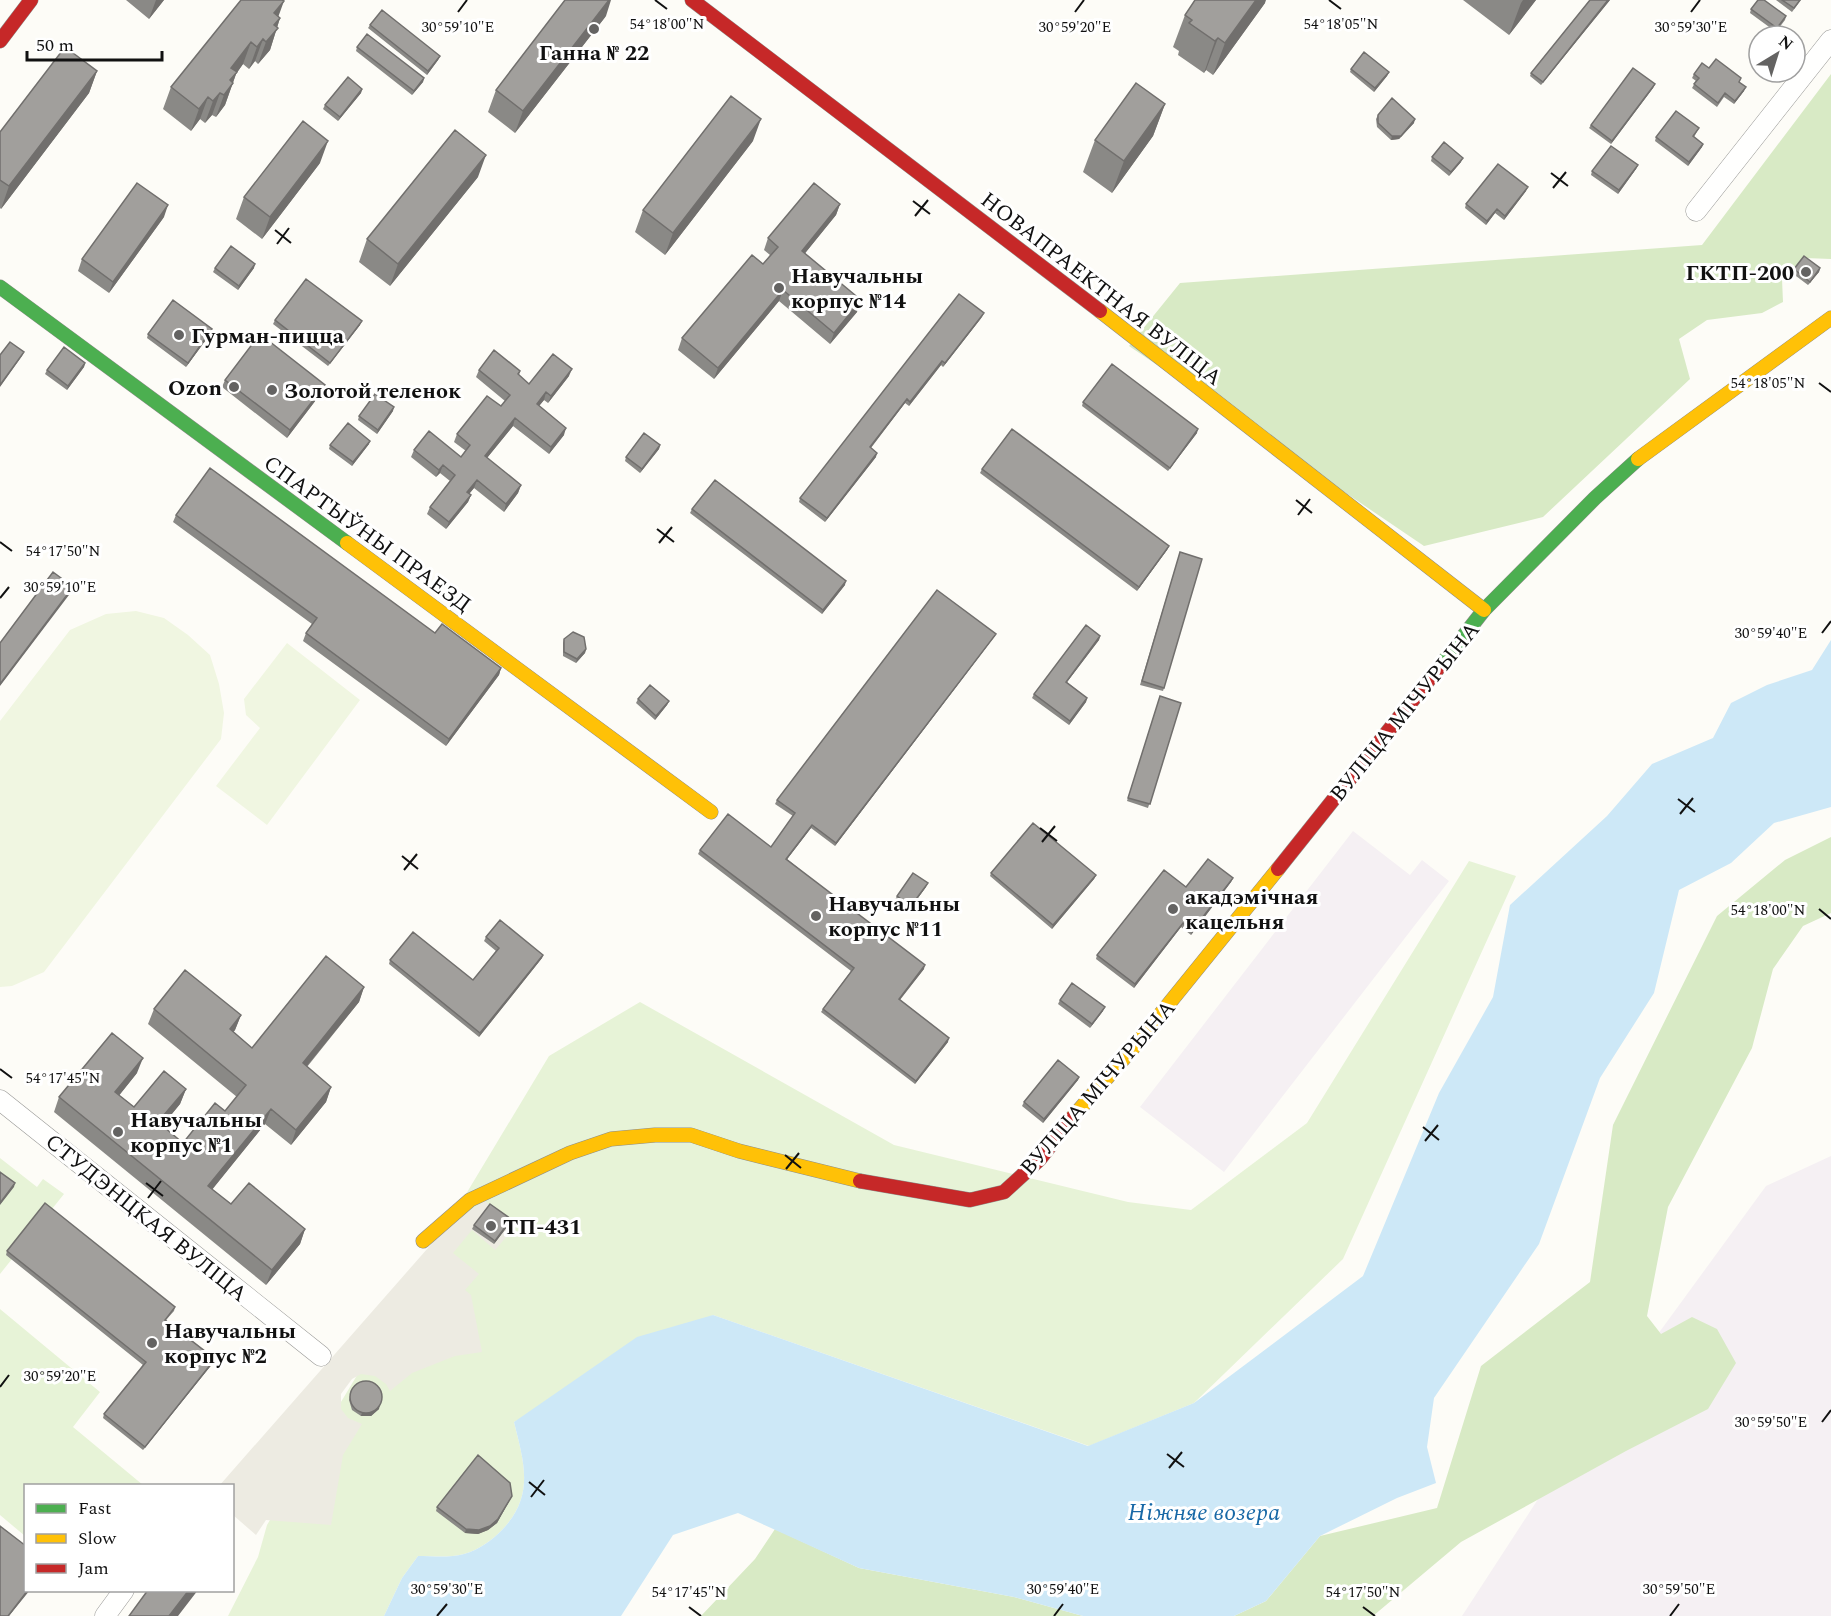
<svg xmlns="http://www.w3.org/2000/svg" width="1831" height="1616" font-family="Spectral,serif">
<rect width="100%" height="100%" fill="#fdfcf7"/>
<!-- industrial -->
<path fill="#f5f0f3" d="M1353,831L1410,875L1422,860L1449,881L1224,1172L1140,1107Z
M1831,1156V1616H1462L1542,1493L1766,1186Z"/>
<!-- green -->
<path fill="#e7f3d7" d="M1469,861L1516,876L1343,1259L1194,1403L1089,1446L713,1315L514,1422C524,1463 535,1495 502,1530C492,1540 479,1550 464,1554C450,1558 432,1556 418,1556L402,1578L384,1616H228L258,1557L267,1525L549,1056L640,1002L894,1145L1128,1202L1191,1210L1307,1123Z
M0,1158L37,1187L43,1179L64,1194L0,1274Z
M0,1309L100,1392L73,1427L143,1485L26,1486L25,1536L0,1515Z"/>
<!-- forest -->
<path fill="#d8eac5" d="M1831,74V259L1805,258L1782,279L1783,302L1762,313L1707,320L1679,339L1690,379L1543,517L1424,546L1129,346L1180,283L1702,245Z
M1831,837V913L1803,926L1773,969L1752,1048L1668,1207L1647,1316L1661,1334L1692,1317L1717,1329L1736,1363L1708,1409L1626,1451L1461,1542L1373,1616H1234L1266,1601L1320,1536L1437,1508L1481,1366L1590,1282L1613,1125L1717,916L1785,860Z
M775,1529L859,1568L1014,1597L1083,1616H701L755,1559Z"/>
<!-- pitch -->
<path fill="#f0f6e1" d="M136,611L164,618L188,635L210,655L219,684L224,713L221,739L44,972L12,986L0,987V721L70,630L106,614Z
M287,643L360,700L267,825L216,786L260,728L246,715L244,699Z"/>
<!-- plaza -->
<path fill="#edebe2" d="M485,1201L515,1227L495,1250L472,1230L453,1253L479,1274L465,1290L471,1295L482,1352L455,1356L412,1373L390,1391L386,1384L375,1376L361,1374L352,1379L341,1394V1409L348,1418L362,1424L343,1455L331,1525L266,1520L256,1535L233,1515L232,1486H219L449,1224Z"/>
<!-- water -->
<path fill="#cde8f7" d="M1831,640V807L1774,823L1731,863L1679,890L1654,993L1600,1078L1539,1244L1434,1398L1427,1447L1436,1483L1397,1498L1320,1536L1266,1601L1234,1616H1083L1014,1597L859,1568L738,1513L673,1535L621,1616H384L402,1578L418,1556C432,1556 450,1558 464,1554C479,1550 492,1540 502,1530C535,1495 524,1463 514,1422L637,1337L713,1315L1088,1446L1194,1403L1363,1276L1439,1093L1493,997L1510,905L1607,816L1652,764L1713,738L1731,703L1767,685L1812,670Z"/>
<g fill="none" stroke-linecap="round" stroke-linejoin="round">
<defs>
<path id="street" d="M1696,211L1831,40
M0,1100L321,1356
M105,1616L124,1590"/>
<path id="fast" d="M0,287L347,543
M1440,666L1484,610L1595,498L1638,459"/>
<path id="slow" d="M1100,311L1484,610
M1638,459L1831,318
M347,543L711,812
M1072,1118L1133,1048L1278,869
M423,1241L470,1200L570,1153L611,1139L655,1135H691L739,1151L860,1181"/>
<path id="jam" d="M692,0L1100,311
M0,41L31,0
M1278,869L1440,666
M860,1181L970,1200L1004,1192L1040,1159L1072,1118"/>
</defs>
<!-- street casing -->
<use href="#street" stroke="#979795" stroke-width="21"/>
<!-- fast casing -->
<use href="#fast" stroke="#8e8d8b" stroke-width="15"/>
<!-- slow casing -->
<use href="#slow" stroke="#8e8d8b" stroke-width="15"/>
<!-- jam casing -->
<use href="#jam" stroke="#8e8d8b" stroke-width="15"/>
<!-- street -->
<use href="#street" stroke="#fffffe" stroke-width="20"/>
<!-- fast -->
<use href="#fast" stroke="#4caf50" stroke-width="14"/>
<!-- slow -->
<use href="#slow" stroke="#ffc107" stroke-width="14"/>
<!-- jam -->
<use href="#jam" stroke="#c62828" stroke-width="14"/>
</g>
<!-- wall -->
<path fill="#8a8986" d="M126,0H164L149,19Z
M1463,0H1536L1509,35Z
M1590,0H1610L1541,85L1530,76L1531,73Z
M1776,0H1801L1792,12Z
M1265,3L1213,75L1206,70L1204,73L1178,55L1179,51L1173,47L1185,15Z
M1751,9L1786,16L1785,20L1776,32L1750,13Z
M278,16L280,18L270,50L258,64L255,61L249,69L243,64L236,74L225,105L216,117L212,115L205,123L200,119L191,131L163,109L171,87Z
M606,16L515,133L488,112L496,90Z
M370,25L440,56L438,60L427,75L368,28Z
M357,47L424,78L423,82L412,95L356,51Z
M1709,68L1740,83L1744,91L1734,104L1724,97L1717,107L1692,88L1696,81L1692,78L1694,74Z
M1351,69L1389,72L1387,76L1374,92L1350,72Z
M97,71L89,93L1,209L0,208V132Z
M1655,84L1653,88L1611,144L1589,128L1591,125Z
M362,89L361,93L338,121L323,109L325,105Z
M1165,104L1153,136L1112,193L1083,172L1095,140Z
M1378,115L1414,123L1399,139L1391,140L1377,127L1376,119Z
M1699,128L1694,137L1703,144L1702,147L1688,166L1655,141L1656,137Z
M753,141L665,255L635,232L643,210Z
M1432,157L1461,162L1449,176L1431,161Z
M320,163L262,239L236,219L244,197Z
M1638,165L1636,169L1618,194L1591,175L1592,171Z
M478,177L390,286L359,262L367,239Z
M1526,191L1504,220L1495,213L1486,225L1465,208L1466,204Z
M840,204L836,215L805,253L857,312L830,344L779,301L714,379L678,350L682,338L763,264L770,255L764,250L768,238Z
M164,217L109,293L78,271L82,259Z
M215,268H254L238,290L213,272Z
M1820,268L1819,272L1808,285L1792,273L1794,269Z
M982,317L943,367L941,365L909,406L905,403L871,448L876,457L825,522L799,502L800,498Z
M275,320L360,325L328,366L273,324Z
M211,333L186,367L147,338L148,334Z
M85,363L84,367L67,390L45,374L47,370Z
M479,370L520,371L519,375L529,384L569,376L548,403L544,400L539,406L564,435L549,454L513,426L487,458L521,485L518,493L504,512L474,488L469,494L471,495L468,502L446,529L427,514L430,507L450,481L440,473L436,477L411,457L414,450L461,457L466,451L454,442L457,434L501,406L505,401L476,377Z
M225,380L322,392L287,438L222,387Z
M1083,402L1197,433L1168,471L1082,406Z
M393,411L377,434L358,420L359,416Z
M369,444L352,466L329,449L330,445Z
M660,445L659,449L640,473L625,461L626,457Z
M982,469L1169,546L1167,550L1137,591L980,473Z
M692,509L845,585L822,614L690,513Z
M176,515L435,633L501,668L499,675L446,746L303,641L306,633L312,624L173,522Z
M1180,552L1164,688L1163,691L1140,685Z
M996,634L994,637L835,846L811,828L787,859L924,969L900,1000L948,1042L915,1084L821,1012L823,1009L851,971L698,854L700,850L771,847L793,816L775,804L777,800Z
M1100,636L1099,640L1067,682L1087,698L1086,702L1069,725L1032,698L1034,694Z
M564,639L586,649L585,653L576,663L563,656V643Z
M1160,696L1181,703L1148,808L1127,801Z
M638,699L669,701L667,705L655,720L636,703Z
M991,873L1096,875L1094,879L1052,929L990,876Z
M1233,878L1231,882L1191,935L1181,927L1134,988L1096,959L1097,955L1186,887Z
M926,887L909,910L895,900L897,896Z
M486,937L543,955L542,958L479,1037L389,964L390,960L473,980L496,951L484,941Z
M364,987L359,1002L307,1067L331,1087L326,1102L291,1145L265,1124L212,1189L231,1204L305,1229L300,1244L266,1285L54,1112L59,1097L137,1073L119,1095L134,1107L186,1089L180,1104L162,1126L183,1143L225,1111L237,1097L148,1024L154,1009L241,1015L235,1030L233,1032L252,1048Z
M1060,1000L1103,1011L1090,1028L1058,1004Z
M1079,1077L1078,1080L1043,1123L1022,1106L1024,1102Z
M511,1219L510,1223L494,1244L472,1229L474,1225Z
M7,1251L175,1307L174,1311L166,1320L215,1359L213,1363L143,1450L103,1418L104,1414L143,1365L6,1255Z
M351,1391L379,1409L371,1416H361L352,1410L349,1400Z
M512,1496L497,1523L488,1530L478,1534L465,1533L436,1511L437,1507Z"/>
<!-- shaded-wall -->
<path fill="#716f6d" d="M156,0H164L149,19Z
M609,0H611L606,16L515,133L523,111Z
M1256,0H1266L1265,3L1213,75L1225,43Z
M1523,0H1536L1509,35L1521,3Z
M1608,0H1610L1541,85L1543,82Z
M284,1L276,23L274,13Z
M280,18L270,50L258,64L266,42L274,25Z
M1218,38L1206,70L1204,73L1215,41Z
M263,39L255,61L249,69L257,47Z
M251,42L243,64L236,74L225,105L216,117L224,95L231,68Z
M440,56L438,60L427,75L428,71Z
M97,71L89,93L1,209L9,186Z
M1389,72L1387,76L1374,92L1375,88Z
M424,78L423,82L412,95L414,91Z
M1655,84L1653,88L1611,144L1612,141Z
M1746,87L1744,91L1734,104L1735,101Z
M362,89L361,93L338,121L340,117Z
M220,93L212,115L205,123L213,101Z
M208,97L200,119L191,131L199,109Z
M1165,104L1153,136L1112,193L1124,161Z
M761,119L753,141L665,255L673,233Z
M1415,119L1414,123L1399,139L1391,140L1392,136Z
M328,141L320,163L262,239L270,217Z
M1703,144L1702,147L1688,166L1689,162Z
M486,155L478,177L390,286L398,264Z
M1463,158L1461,162L1449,176L1451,172Z
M1638,165L1636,169L1618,194L1619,190Z
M1528,187L1526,191L1504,220L1505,216Z
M840,204L836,215L798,262L802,251Z
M168,205L164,217L109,293L113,282Z
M1497,209L1495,213L1486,225L1487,221Z
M255,264L254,268L238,290L239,286Z
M1820,268L1819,272L1808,285L1810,282Z
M783,290L779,301L714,379L718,368Z
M861,300L857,312L830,344L834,333Z
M984,313L982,317L943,367L945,363Z
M362,321L360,325L328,366L330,363Z
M212,329L211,333L186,367L188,363Z
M24,352L22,356L0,387V385Z
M942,361L941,365L909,406L910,402Z
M85,363L84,367L67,390L68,386Z
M572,369L569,376L548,403L551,396Z
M325,385L322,392L287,438L290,430Z
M546,392L544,400L534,412L537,404Z
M907,399L905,403L868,451L870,447Z
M394,407L393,411L377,434L378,430Z
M515,418L513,426L482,464L485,456Z
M566,428L564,435L549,454L551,447Z
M1198,429L1197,433L1168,471L1170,468Z
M370,441L369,444L352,466L353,462Z
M660,445L659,449L640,473L642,469Z
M877,453L876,457L825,522L827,518Z
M443,465L440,473L436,477L439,470Z
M477,480L474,488L464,500L467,492Z
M521,485L518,493L504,512L506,504Z
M471,495L468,502L446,529L449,522Z
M1169,546L1167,550L1137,591L1139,587Z
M846,581L845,585L822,614L823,610Z
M73,587L72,591L0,686V684Z
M996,634L994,637L835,846L836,843Z
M1100,636L1099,640L1064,686L1066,682Z
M586,649L585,653L576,663L577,659Z
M501,668L499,675L446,746L449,739Z
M1087,698L1086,702L1069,725L1070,721Z
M669,701L667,705L655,720L656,716Z
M812,825L811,828L785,862L786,859Z
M1096,875L1094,879L1052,929L1053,925Z
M1233,878L1231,882L1191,935L1192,931Z
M928,883L926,887L909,910L911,906Z
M1183,923L1181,927L1134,988L1135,984Z
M543,955L542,958L479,1037L480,1033Z
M925,965L924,969L897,1003L899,999Z
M364,987L359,1002L297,1078L303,1063Z
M1105,1007L1103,1011L1090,1028L1092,1024Z
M241,1015L235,1030L224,1044L230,1029Z
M949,1038L948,1042L915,1084L916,1081Z
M143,1058L137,1073L110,1107L115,1092Z
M1079,1077L1078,1080L1043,1123L1044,1119Z
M331,1087L326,1102L291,1145L296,1130Z
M186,1089L180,1104L153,1137L158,1122Z
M271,1109L265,1124L203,1201L208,1186Z
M15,1183L14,1187L0,1205V1203Z
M511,1219L510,1223L494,1244L495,1241Z
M305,1229L300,1244L266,1285L272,1270Z
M215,1359L213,1363L143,1450L145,1447Z
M380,1405L379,1409L371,1416H361L362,1412Z
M512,1496L497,1523L488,1530L478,1534L465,1533L466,1529Z
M28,1590H30L9,1616H8Z
M189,1590H198L178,1616H169Z"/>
<!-- building -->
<path fill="#a19f9c" stroke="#716f6d" stroke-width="1.5" d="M241,0H282L284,1L274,13L280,18L274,25L278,28L266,42L263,39L257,47L251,42L231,68L237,72L230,80L233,83L224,95L220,93L213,101L208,97L199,109L171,87Z
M565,0H609L523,111L496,90Z
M1195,0H1256L1225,43L1218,38L1215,41L1189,23L1192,20L1185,15Z
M1590,0H1608L1543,82L1531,73Z
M1758,0H1764L1786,16L1777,28L1751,9Z
M1782,0H1800L1794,8Z
M382,10L440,56L428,71L370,25Z
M367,34L424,78L414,91L357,47Z
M65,47L97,71L9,186L0,180V132Z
M1364,52L1389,72L1375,88L1351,69Z
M1716,59L1741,78L1739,82L1746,87L1735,101L1725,93L1718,103L1694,84L1699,78L1694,74L1702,63L1709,68Z
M1633,68L1655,84L1612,141L1591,125Z
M348,77L362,89L340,117L325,105Z
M1136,83L1165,104L1124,161L1095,140Z
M731,96L761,119L673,233L643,210Z
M1392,98L1415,119L1401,136H1392L1378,123V115Z
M1676,111L1699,128L1693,136L1703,144L1689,162L1656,137Z
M303,121L328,141L270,217L244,197Z
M455,130L486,155L398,264L367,239Z
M1444,142L1463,158L1451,172L1432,157Z
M1611,146L1638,165L1619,190L1592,171Z
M1498,164L1528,187L1505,216L1497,209L1487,221L1466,204Z
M137,183L168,205L113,282L82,259Z
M814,183L840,204L802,251L861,300L834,333L783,290L718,368L682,338L752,255L763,264L778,247L768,238Z
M231,246L255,264L239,286L215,268Z
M1804,256L1820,268L1810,282L1794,269Z
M306,279L362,321L330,363L275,320Z
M959,294L984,313L945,363L942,361L910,402L907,399L870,447L877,453L827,518L800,498Z
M173,300L212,329L188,363L148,334Z
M260,334L325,385L290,430L225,380Z
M10,342L24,352L0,385V355Z
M64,347L85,363L68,386L47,370Z
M494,350L520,371L518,374L529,384L553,354L572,369L551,396L546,392L537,404L566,428L551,447L515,418L485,456L521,485L506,504L477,480L467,492L471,495L449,522L430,507L455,475L443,465L439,470L414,450L429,431L461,457L470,445L457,434L487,396L501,406L510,395L479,370Z
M1112,364L1198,429L1170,468L1083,402Z
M375,394L394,407L378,430L359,416Z
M348,423L370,441L353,462L330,445Z
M1012,429L1169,546L1139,587L982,469Z
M644,433L660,445L642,469L626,457Z
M210,468L435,633L442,624L501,668L449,739L306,633L317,618L176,515Z
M715,480L846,581L823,610L692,509Z
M1180,552L1202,559L1164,688L1142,681Z
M53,572L73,587L0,684V643Z
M937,590L996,634L836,843L812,825L786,859L925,965L899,999L949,1038L916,1081L823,1009L854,968L700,850L728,814L771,847L795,813L777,800Z
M1086,625L1100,636L1066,682L1087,698L1070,721L1034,694Z
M573,632L584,637L586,649L577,659L564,652V639Z
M650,685L669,701L656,716L638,699Z
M1160,696L1181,703L1150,804L1128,798Z
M1033,823L1096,875L1053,925L991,873Z
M1208,859L1233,878L1192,931L1183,923L1135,984L1097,955L1164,870L1186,887Z
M913,873L928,883L911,906L897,896Z
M500,920L543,955L480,1033L390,960L413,932L473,980L499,948L486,937Z
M326,956L364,987L303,1063L331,1087L296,1130L271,1109L208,1186L231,1204L249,1183L305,1229L272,1270L59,1097L112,1033L143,1058L115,1092L134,1107L164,1071L186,1089L158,1122L183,1143L215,1103L225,1111L246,1085L154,1009L185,970L241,1015L230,1029L252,1048Z
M1072,983L1105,1007L1092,1024L1060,1000Z
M1058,1060L1079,1077L1044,1119L1024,1102Z
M0,1172L15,1183L0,1203Z
M45,1203L175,1307L165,1320L215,1359L145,1447L104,1414L146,1362L7,1251Z
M490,1204L511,1219L495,1241L474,1225Z
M350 1397a16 16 0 1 1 32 0a16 16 0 1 1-32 0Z
M478,1455L510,1483L512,1496L498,1519L490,1526L479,1530L466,1529L437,1507Z
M0,1526L26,1546V1590H28L8,1616H0Z
M148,1590H189L169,1616H129Z"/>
<!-- ticks -->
<path fill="none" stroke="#111" stroke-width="2" d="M655,0L667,9M1329,0L1341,9M458,12L467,0M1075,12L1084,0M1691,12L1700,0M1551,173L1568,186M1553,188L1566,172M913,201L930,214M915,216L928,200M275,230L291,243M277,244L289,228M1819,383L1831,392M1296,500L1312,513M1298,515L1310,499M657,529L674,542M0,542L12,551M659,543L672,527M0,598L9,587M1822,633L1831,621M1678,799L1695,812M1680,814L1693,798M1040,828L1057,841M1042,842L1055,826M402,856L418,869M404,870L417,854M1819,909L1831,919M0,1069L12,1078M1423,1127L1439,1140M1425,1141L1438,1125M785,1155L801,1168M786,1169L799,1153M146,1183L163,1196M148,1198L161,1181M0,1387L9,1375M1822,1422L1831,1410M1167,1454L1184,1467M1169,1468L1182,1452M529,1482L545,1495M531,1497L544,1480M689,1607L701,1616M1363,1607L1375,1616M437,1616L447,1604M1054,1616L1063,1604M1670,1616L1679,1604"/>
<!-- markers -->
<g fill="#646362" stroke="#fff" stroke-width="2">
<circle cx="594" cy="29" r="6"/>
<circle cx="1806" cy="272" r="6"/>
<circle cx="779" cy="288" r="6"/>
<circle cx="179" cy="335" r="6"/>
<circle cx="234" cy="387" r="6"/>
<circle cx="272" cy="390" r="6"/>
<circle cx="1173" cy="909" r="6"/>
<circle cx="816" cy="916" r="6"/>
<circle cx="118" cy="1132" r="6"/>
<circle cx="491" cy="1226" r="6"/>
<circle cx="152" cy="1343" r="6"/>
</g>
<g text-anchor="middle" stroke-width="6" stroke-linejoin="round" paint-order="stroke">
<!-- poi labels -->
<g font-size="22" font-weight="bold" fill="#111" stroke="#fff" text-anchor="start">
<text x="594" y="60" text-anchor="middle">Ганна № 22</text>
<text x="1794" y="280" text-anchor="end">ГКТП-200</text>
<text x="791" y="283">Навучальны<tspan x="791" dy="25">корпус №14</tspan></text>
<text x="191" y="343">Гурман-пицца</text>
<text x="222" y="395" text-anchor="end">Ozon</text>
<text x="284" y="398">Золотой теленок</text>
<text x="1185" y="904">акадэмічная<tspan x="1185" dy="25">кацельня</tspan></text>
<text x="828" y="911">Навучальны<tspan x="828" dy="25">корпус №11</tspan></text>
<text x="130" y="1127">Навучальны<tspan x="130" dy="25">корпус №1</tspan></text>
<text x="503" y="1234">ТП-431</text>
<text x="164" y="1338">Навучальны<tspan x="164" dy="25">корпус №2</tspan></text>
</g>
<!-- street labels -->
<g font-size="22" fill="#111" stroke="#fff">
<text transform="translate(1102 288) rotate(38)" y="8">НОВАПРАЕКТНАЯ ВУЛІЦА</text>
<text transform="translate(368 533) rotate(36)" y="8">СПАРТЫЎНЫ ПРАЕЗД</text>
<text transform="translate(1404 711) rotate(-51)" y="8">ВУЛІЦА МІЧУРЫНА</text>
<text transform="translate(1097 1087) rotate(-49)" y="8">ВУЛІЦА МІЧУРЫНА</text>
<text transform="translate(147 1217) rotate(39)" y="8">СТУДЭНЦКАЯ ВУЛІЦА</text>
</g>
<!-- water labels -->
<g font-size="24" font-style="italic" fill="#1768a6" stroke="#fff">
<text x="1204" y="1520">Ніжняе возера</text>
</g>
</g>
<g font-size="15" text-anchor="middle" fill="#111" stroke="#fff" stroke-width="6" stroke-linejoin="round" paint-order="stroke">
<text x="667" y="29">54°18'00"N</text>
<text x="1341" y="29">54°18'05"N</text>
<text x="458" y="32">30°59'10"E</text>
<text x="1075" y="32">30°59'20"E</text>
<text x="1691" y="32">30°59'30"E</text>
<text x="1768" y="388">54°18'05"N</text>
<text x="63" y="556">54°17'50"N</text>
<text x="60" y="592">30°59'10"E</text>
<text x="1771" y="638">30°59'40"E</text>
<text x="1768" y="915">54°18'00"N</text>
<text x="63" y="1083">54°17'45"N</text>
<text x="60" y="1381">30°59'20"E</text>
<text x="1771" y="1427">30°59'50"E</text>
<text x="447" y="1594">30°59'30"E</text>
<text x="1063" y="1594">30°59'40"E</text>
<text x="1679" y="1594">30°59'50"E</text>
<text x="689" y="1597">54°17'45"N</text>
<text x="1363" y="1597">54°17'50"N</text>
</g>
<!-- legend -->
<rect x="24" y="1484" width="210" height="108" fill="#ffffff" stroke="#a0a0a0" stroke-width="1.5"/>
<rect x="36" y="1504" width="30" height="9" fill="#4caf50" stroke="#a0a0a0" stroke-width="1.5"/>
<text x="78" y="1514" font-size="18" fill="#111111">Fast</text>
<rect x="36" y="1534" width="30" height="9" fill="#ffc107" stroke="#a0a0a0" stroke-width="1.5"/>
<text x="78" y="1544" font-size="18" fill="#111111">Slow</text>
<rect x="36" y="1564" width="30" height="9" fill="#c62828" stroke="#a0a0a0" stroke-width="1.5"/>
<text x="78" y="1574" font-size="18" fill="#111111">Jam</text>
<!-- north arrow -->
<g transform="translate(1777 54) rotate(38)"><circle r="28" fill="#ffffff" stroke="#a0a0a0" stroke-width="1.5"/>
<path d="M0-4.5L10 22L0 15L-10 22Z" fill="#646362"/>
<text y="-9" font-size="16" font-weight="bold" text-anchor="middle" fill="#111111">N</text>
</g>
<!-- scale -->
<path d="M27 51v9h135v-9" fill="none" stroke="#111111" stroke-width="3"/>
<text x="36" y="51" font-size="18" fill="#111111" stroke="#ffffff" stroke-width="4.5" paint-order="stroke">50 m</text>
</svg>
